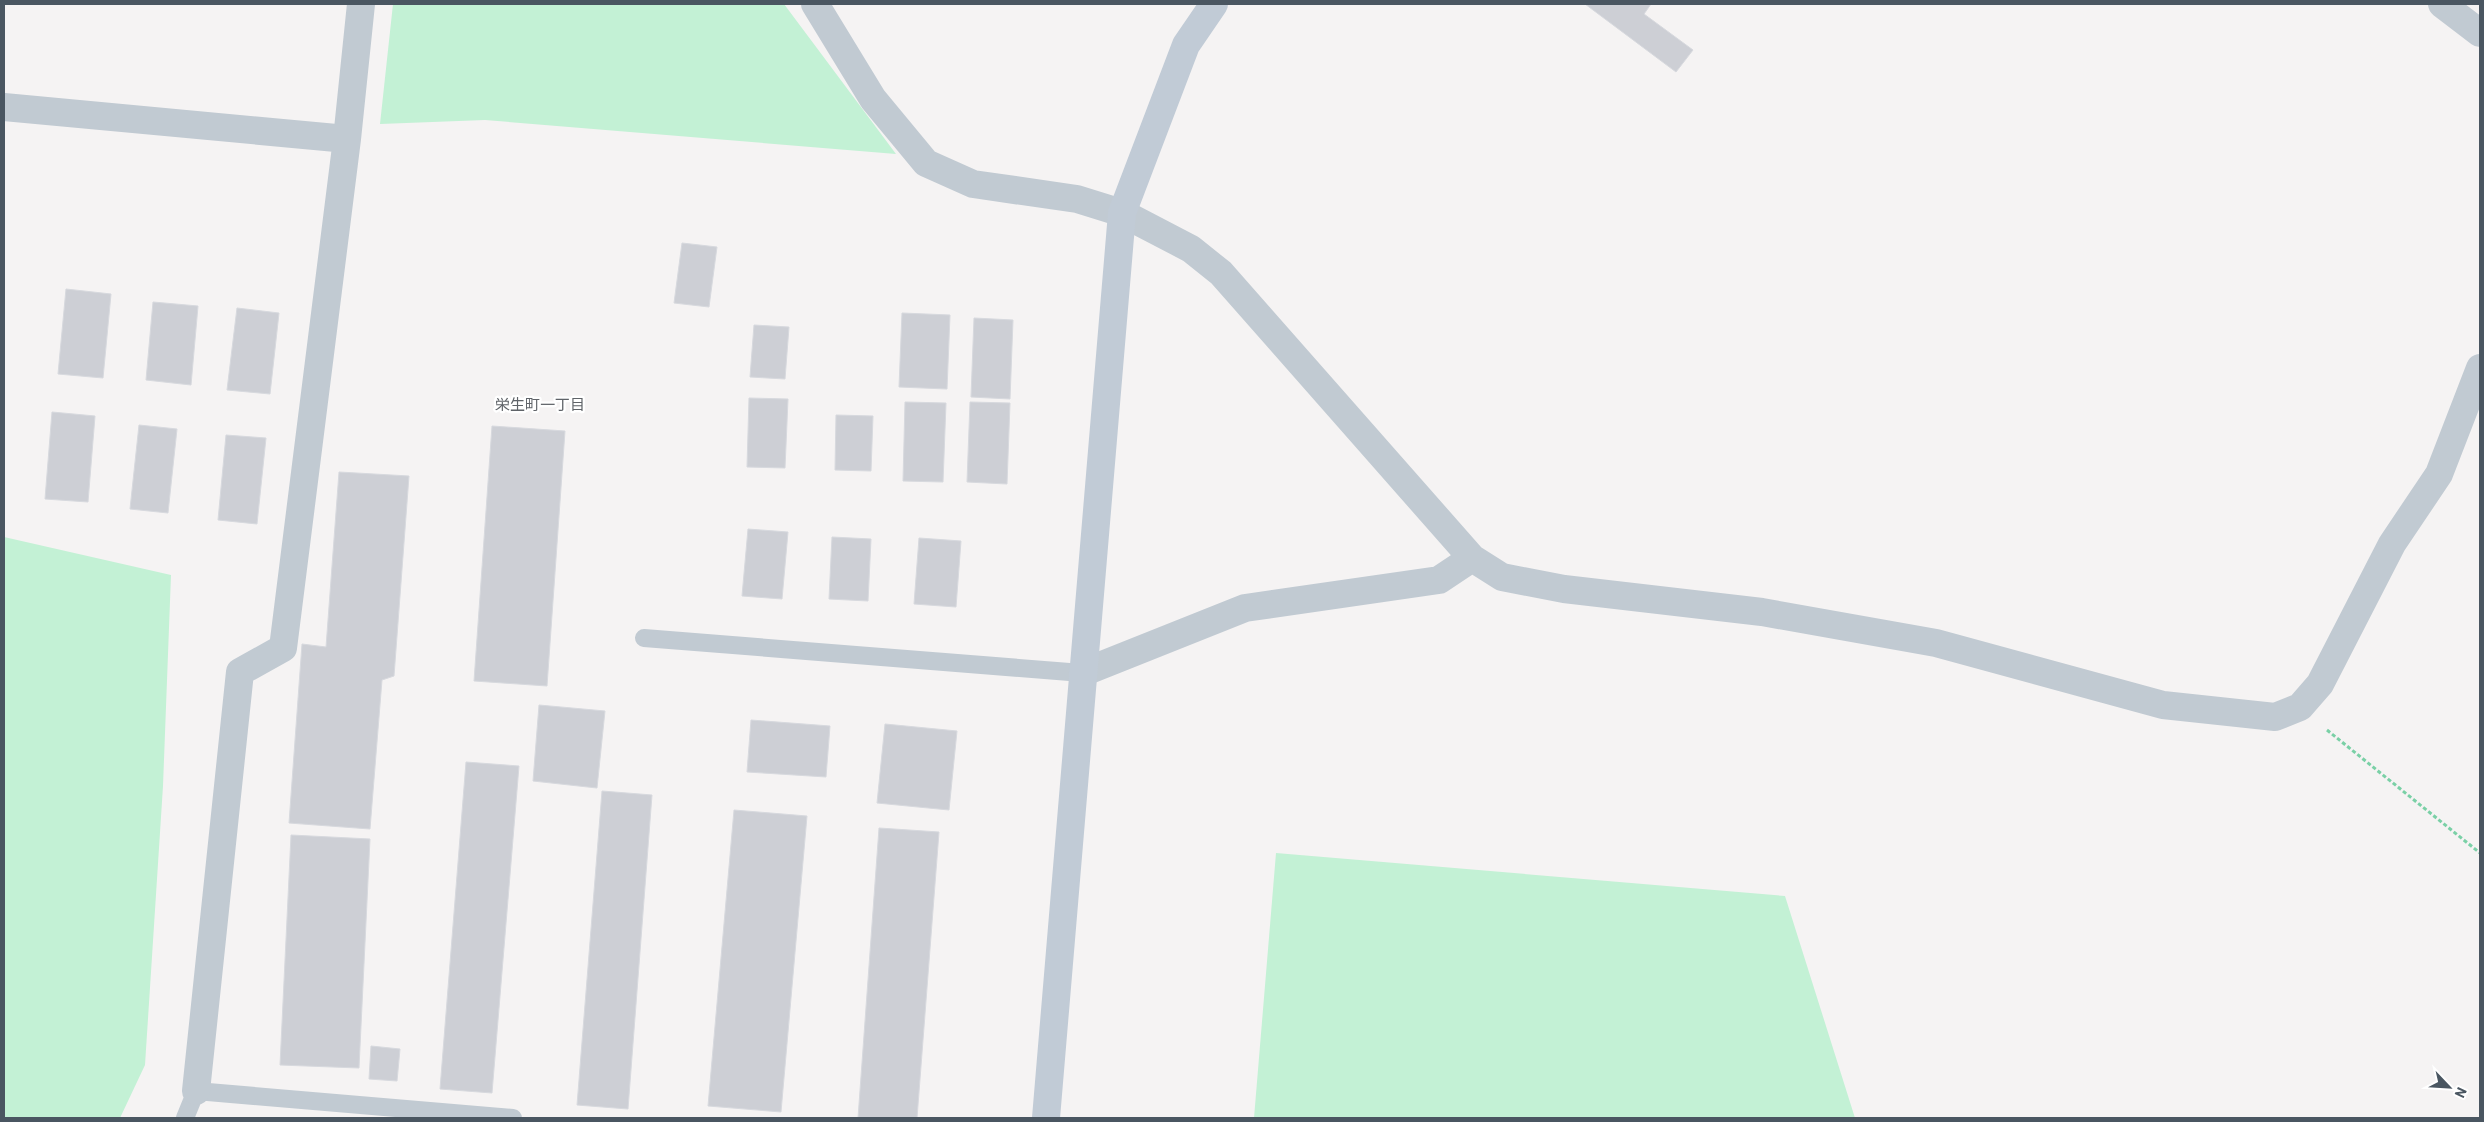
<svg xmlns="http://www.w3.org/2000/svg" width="2484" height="1122" font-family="Barlow,'Noto Sans JP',sans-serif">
<rect width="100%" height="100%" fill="#f5f3f3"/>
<!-- green -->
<path fill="#c3f1d5" d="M393,4H784L896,154L485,120L380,124Z
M4,537L171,575L163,786L145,1065L120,1118H4Z
M1276,853L1785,896L1855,1118H1254Z"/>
<!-- building -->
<path fill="#cdcfd5" stroke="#d7d9de" d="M1585,4H1651L1644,14L1693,50L1676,72Z
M682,243L717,247L709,307L674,303Z
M66,289L111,294L103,378L58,374Z
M153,302L198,306L191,385L146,380Z
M237,308L279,313L270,394L227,390Z
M902,313L950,315L947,389L899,387Z
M974,318L1013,320L1010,399L971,397Z
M754,325L789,327L785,379L750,377Z
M749,398L788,399L785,468L747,467Z
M905,402L946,403L943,482L903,481Z
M970,402L1010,403L1007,484L967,482Z
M52,412L95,416L88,502L45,499Z
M836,415L873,416L871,471L835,470Z
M139,425L177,429L168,513L130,509Z
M492,426L565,431L547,686L474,681Z
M226,435L266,438L257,524L218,520Z
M339,472L409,476L394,676L382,680L370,829L289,823L302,644L326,647Z
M748,529L788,532L782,599L742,596Z
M832,537L871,539L868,601L829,599Z
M919,538L961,541L956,607L914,604Z
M539,705L605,711L597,788L533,781Z
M751,720L830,726L826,777L747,772Z
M885,724L957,731L949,810L877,803Z
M466,762L519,766L492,1093L440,1089Z
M602,791L652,795L628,1109L577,1105Z
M734,810L807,816L781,1112L708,1106Z
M879,828L939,832L917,1118H858Z
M291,835L370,839L359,1068L280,1065Z
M371,1046L400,1049L397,1081L369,1079Z"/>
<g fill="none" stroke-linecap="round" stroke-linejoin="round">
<!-- path -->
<path stroke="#7ad0a6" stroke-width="3" stroke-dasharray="4 2.5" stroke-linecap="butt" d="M2327,730L2480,853"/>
<!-- lane -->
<path stroke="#c1cad2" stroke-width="18" d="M644,638L1082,673
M185,1118L196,1091L513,1118"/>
<!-- street -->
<path stroke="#c1cad2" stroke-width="28" d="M815,4L873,99L926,163L973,184L1077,199L1122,213L1191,249L1221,273L1472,558L1502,577L1564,589L1762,612L1936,643L2163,705L2275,717L2300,707L2320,684L2392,544L2439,474L2480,368
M2442,4L2480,33
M4,107L347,139
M1082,673L1245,608L1439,580L1472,558
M196,1091L240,672L283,648L347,139L361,4"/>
<!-- secondary -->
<path stroke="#c1cbd6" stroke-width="28" d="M1046,1118L1122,213L1186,45L1214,4"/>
</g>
<g text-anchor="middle" stroke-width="4.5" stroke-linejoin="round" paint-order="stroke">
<!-- neighbourhood labels -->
<g font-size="15" fill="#5f6368" stroke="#fff">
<text x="540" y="410">栄生町一丁目</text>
</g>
</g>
<!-- border -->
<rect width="2484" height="1122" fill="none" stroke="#4a5661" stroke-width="10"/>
<!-- north arrow -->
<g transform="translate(2449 1087) rotate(115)" stroke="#ffffff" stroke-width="4" paint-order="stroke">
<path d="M0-4L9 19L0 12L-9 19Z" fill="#4a5661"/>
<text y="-8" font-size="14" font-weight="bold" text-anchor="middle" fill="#4a5661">N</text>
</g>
</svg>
